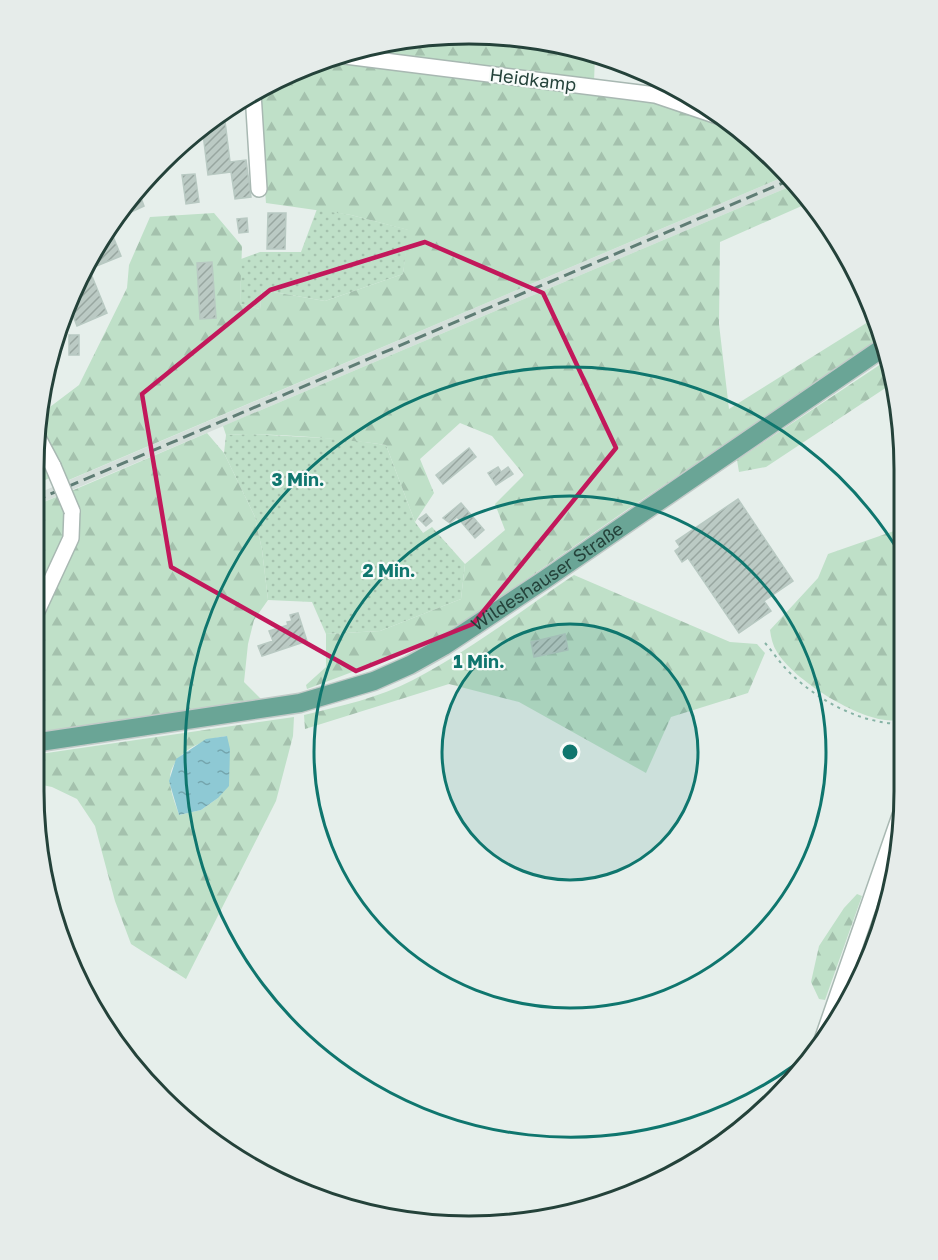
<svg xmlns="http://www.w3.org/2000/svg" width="938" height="1260" font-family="'Golos Text',sans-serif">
<defs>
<pattern id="grass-dots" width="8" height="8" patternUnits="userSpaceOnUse" patternTransform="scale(1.5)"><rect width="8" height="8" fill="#bfe0c8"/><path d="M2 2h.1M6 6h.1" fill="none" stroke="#a4c1ad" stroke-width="1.8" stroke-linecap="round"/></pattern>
<pattern id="forest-firs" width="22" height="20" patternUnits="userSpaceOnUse" patternTransform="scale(1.5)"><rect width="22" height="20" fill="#bfe0c8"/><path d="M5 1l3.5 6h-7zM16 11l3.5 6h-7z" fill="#a4c1ad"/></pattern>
<pattern id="water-ripples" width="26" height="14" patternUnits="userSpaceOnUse" patternTransform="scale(1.5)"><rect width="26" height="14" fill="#8ec9d4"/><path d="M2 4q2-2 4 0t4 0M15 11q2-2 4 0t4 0" fill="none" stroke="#74a5ad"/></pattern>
<pattern id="building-hatch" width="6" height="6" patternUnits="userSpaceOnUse" patternTransform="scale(1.5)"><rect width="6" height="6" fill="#bbcac4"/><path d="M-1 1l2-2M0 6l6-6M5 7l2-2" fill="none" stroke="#98a6a0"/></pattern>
</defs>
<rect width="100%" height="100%" fill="#e6efeb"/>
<!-- built -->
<path fill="#d4dfda" d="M788,175L796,184L34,506V495Z"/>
<!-- grass -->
<path fill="url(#grass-dots)" d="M317,209L351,215L409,230L403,274L325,301L262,290L260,309L240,304L241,259L260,252H301Z
M249,434L343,439L386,445L415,522L423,533L432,527L465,564L461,599L380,631L326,634L312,602L268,600L262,550L255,517L224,453L226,435Z"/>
<!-- forest -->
<path fill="url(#forest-firs)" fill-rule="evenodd" d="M441,34L526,37L595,53L594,83L341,53L367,46L405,50V40Z
M330,58L641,96L735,126L757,141L788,175L64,482L47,442L37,424L38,416L79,385L127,288L129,265L150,217L214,213L242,246L240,304L260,309L262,290L325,301L403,274L408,230L351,215L266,203L257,90L276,78Z
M796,184L813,201L720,242L719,324L729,409L876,317L882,340L628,509L440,639L307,689L306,685L326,667V634L380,631L461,599L465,564L505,530L495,504L524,475L492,436L460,423L420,459L434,493L415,522L386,445C333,438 279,433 226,435L223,426Z
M887,360L893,383L766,467L739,472L737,460Z
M207,433L224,453L255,517L262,550L268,600L254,620L248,644L244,682L264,702L63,732L33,729V630L75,539L69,492Z
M34,441L53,476L34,486Z
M61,495L68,511L67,537L33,610L34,506Z
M894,531L902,533L903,720C897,720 891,721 885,720C853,716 794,680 777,652C773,646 771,638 770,630L818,578L828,554Z
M574,575L730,642L757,644L765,653L748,693L671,717L646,773L519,702L449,684L305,729L304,715C340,706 379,698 413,680C469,651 521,611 574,575Z
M294,717L293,736L276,801L186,979L131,944L115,901L95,826L77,799L52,787L33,783V755ZM227,736L218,798L201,810L179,815C176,805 171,794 170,783C167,754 204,738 227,736Z
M857,894L862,896L825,1000L819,999L811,982L819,946L844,908Z"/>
<!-- water -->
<path fill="url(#water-ripples)" d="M227,736L230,749L229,786L218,798L201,810L179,815L169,781L176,759L206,739Z"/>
<!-- building -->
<path fill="url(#building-hatch)" stroke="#b8c9c2" stroke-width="1.5" d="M225,121L230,162L246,160L251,197L235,199L231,172L208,175L202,125Z
M195,174L199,202L186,204L182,175Z
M140,195L144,206L129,213L126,206L134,198Z
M268,213H286L285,249H267Z
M247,218L248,232L239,233L237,219Z
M105,230L107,236L112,234L121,256L89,269L107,313L77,326L70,308Z
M212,262L216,318L200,319L197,263Z
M69,335H79V355H69Z
M469,448L476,457L443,484L436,475Z
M498,467L501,472L508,467L513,474L496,485L488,473Z
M738,499L793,581L764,601L771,611L739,633L688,558L682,562L675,551L680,547L676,541Z
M461,503L484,530L475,538L457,517L450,523L443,518Z
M426,514L432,521L426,526L419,519Z
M298,613L307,641L262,656L258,646L273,641L269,631L288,625L287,622L292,621L290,615Z
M565,634L568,650L534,657L531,642Z"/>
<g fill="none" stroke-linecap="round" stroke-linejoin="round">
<defs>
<path id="minor" d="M337,55L640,93L655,95L726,119
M253,93L259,189
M35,432L53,466
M33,620L71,538L72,511
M820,1046L904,804"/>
<g id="major">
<path id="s1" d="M33,743L300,703L374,681L410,665L444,646L544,580L884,347"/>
</g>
</defs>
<!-- minor casing -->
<use href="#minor" stroke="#a8b8b2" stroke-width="18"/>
<!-- major casing -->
<use href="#major" stroke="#c2cac8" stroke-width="21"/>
<!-- path -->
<path stroke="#86b3a5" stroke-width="2" stroke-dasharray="3 4.5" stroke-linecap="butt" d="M765,643C773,652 780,663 788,671C818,701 861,724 903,724
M901,791L904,784
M808,1063L811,1055"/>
<!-- minor -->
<use href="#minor" stroke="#fff" stroke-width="15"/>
<!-- major -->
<use href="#major" stroke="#6aa596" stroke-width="18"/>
<!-- rail -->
<path stroke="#5f7d75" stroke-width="3" stroke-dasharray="12 6" stroke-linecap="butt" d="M34,501L792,179"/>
<defs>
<path id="minor-bridge" d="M53,466L72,511"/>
</defs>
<!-- minor-bridge casing -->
<use href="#minor-bridge" stroke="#a8b8b2" stroke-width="18" stroke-linecap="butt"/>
<!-- minor-bridge -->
<use href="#minor-bridge" stroke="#fff" stroke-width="15"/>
</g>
<!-- marked area -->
<path fill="none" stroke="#c2185b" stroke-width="4.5" stroke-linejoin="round" d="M425,242L543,293L616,448L473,624L356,671L171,567L142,394L270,290Z"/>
<!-- distance rings -->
<circle cx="570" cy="752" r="128" fill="#0f766e" fill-opacity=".12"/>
<g fill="none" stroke="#0f766e" stroke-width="3">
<circle cx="570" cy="752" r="128"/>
<circle cx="570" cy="752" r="256"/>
<path d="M820 1045A385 385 0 1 1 902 557"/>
</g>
<g text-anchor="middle" stroke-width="4.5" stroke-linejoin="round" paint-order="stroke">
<!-- street labels -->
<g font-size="18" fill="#24423a" stroke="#f7fbf9">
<text transform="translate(533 80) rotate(7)" y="6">Heidkamp</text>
<text dy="6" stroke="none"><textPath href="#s1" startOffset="550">Wildeshauser Straße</textPath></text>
</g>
</g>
<!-- crop -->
<path d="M0 0H938V1260H0ZM469 44H469A425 425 0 0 1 894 469V791A425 425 0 0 1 469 1216H469A425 425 0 0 1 44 791V469A425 425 0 0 1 469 44Z" fill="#e6ecea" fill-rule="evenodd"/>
<path fill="none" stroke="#24423a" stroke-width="3" d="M469 44H469A425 425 0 0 1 894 469V791A425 425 0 0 1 469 1216H469A425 425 0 0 1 44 791V469A425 425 0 0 1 469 44Z"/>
<circle cx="570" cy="752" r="9" fill="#0f766e" stroke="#f7fbf9" stroke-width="3"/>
<g font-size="18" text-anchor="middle" font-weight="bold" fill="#0f766e" stroke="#f7fbf9" stroke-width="4.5" stroke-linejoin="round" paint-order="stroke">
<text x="298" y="486">3 Min.</text>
<text x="389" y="577">2 Min.</text>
<text x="479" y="668">1 Min.</text>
</g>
</svg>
